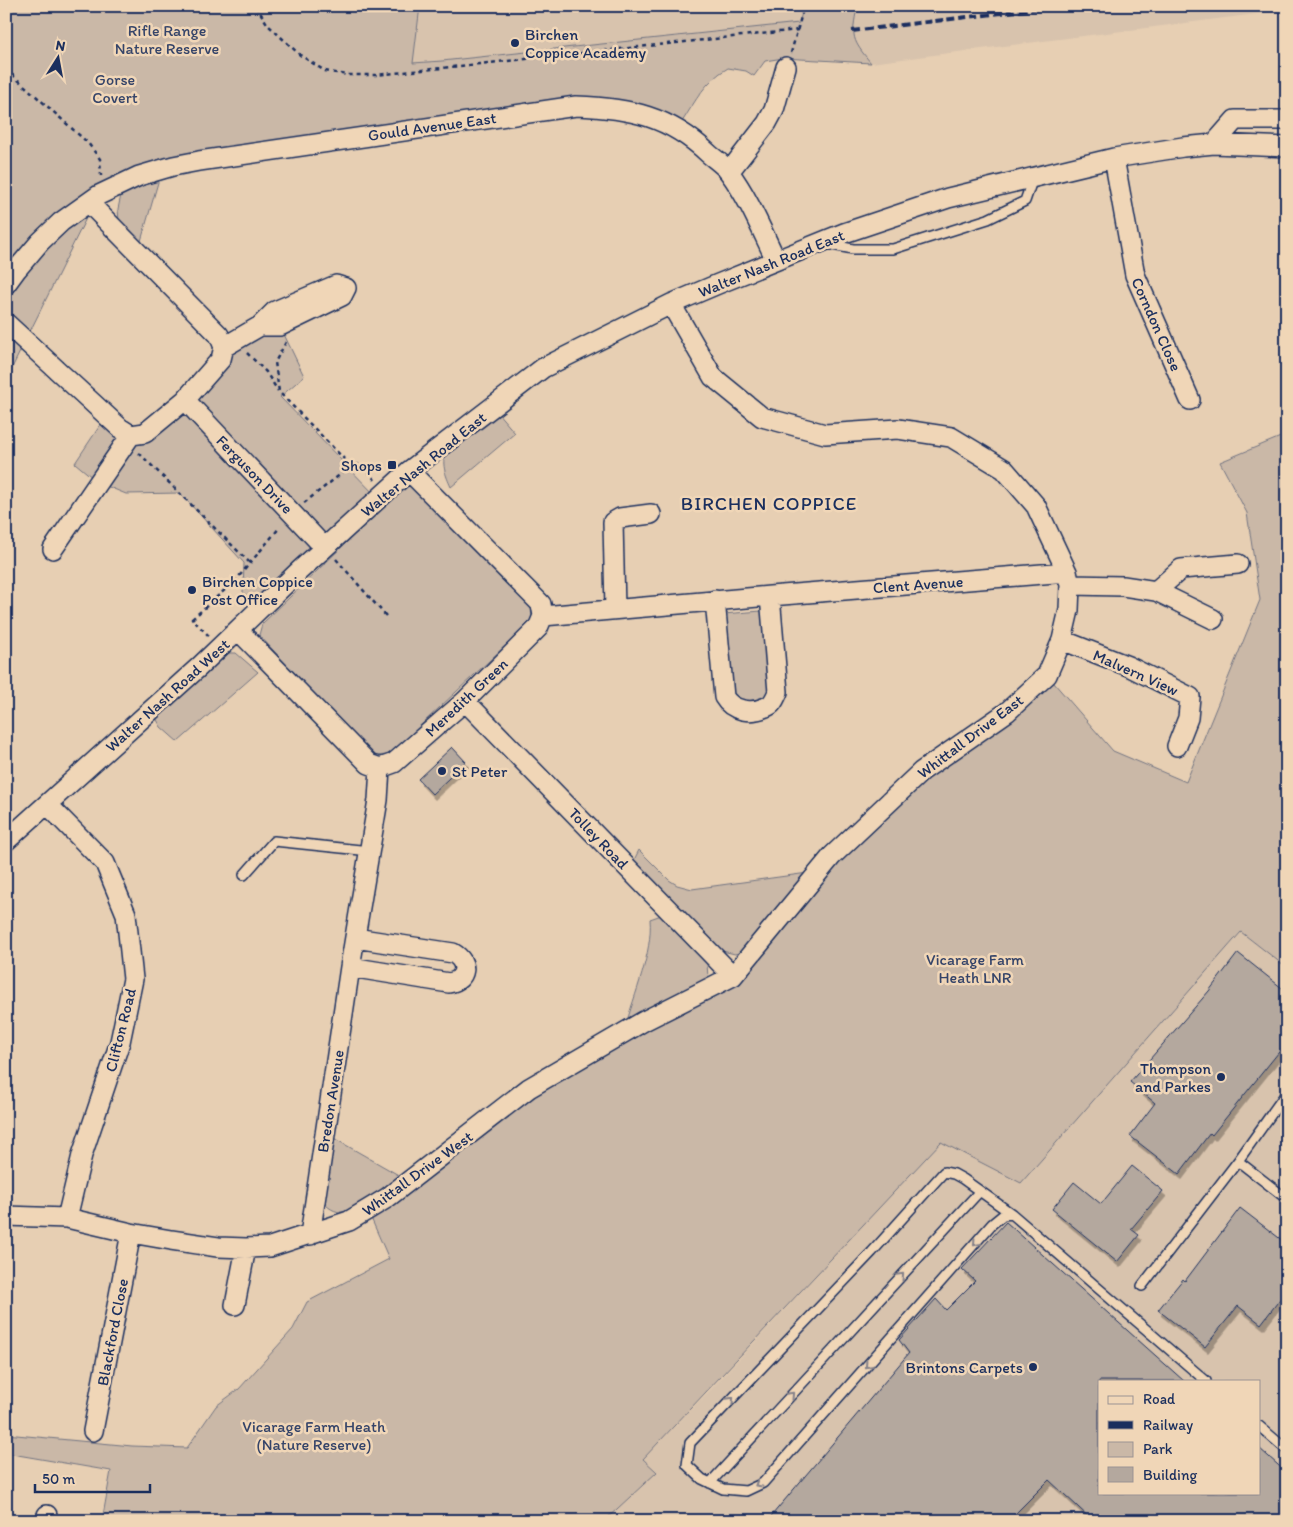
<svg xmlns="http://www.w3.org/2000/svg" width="1293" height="1527" font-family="Itim,sans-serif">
<defs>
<filter id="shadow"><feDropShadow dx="3" dy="5.5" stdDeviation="0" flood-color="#0004"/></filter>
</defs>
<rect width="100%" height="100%" fill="#e7cfb3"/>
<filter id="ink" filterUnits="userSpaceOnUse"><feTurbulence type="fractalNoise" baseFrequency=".02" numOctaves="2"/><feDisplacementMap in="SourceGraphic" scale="10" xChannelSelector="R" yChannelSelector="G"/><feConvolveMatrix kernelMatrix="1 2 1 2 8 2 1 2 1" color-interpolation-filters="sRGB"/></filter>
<g filter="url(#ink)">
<!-- built -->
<path fill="#d8c3ad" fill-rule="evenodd" d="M420,6H804L799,23L787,25L442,61L412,63Z
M859,6H1287V10L871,63L857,47L852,31L857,8Z
M1241,932L1282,964L1287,960V1521H604L657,1472L643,1459L711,1389L941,1141L1021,1183ZM1099,1381H1259V1493H1099Z"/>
<!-- green -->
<path fill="#cab8a7" stroke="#727482" d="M6,6H420L413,63L442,61L799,23L804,6H859L857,8C851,37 852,40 871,63L783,58L765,61L754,76L746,71L728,68C705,81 696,100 682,122L651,110L483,113L100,190L6,380Z
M159,179L141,241L119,221L118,209L121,195L135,186Z
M280,326L304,376L280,397L378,498L259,608L243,592L244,563L180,493L126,494L99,483L75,463L107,415L131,435L221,359Z
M497,412L515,433L451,487C446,476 440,462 447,450C451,443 488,419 497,412Z
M1283,436L1287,437V960L1282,964L1241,932L1021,1183L941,1142L643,1459L657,1472L604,1521H102L111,1471L6,1453V1434L132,1446L187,1448L216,1406L239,1389L293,1329L307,1302L389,1259L371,1218L529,1088L733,976L832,856L1047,675L1113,751L1186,782L1260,600L1247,513L1220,462Z
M410,485L530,600L532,618L523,629L389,755L372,756L259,635L262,624L403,488Z
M762,611L771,693L764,702L734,701L723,614Z
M225,653H236L258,672L178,742L161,727L156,718Z
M639,850L669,880L677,885L692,889L808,873L745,951L735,954L722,951L634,860Z
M664,914L707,963L708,978L625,1028C634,995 653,952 650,919Z
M330,1136L402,1177C392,1184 383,1191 373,1198C355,1210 339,1221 322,1201Z"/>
<!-- building -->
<path fill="#b4a89e" stroke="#1b2f5e" filter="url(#shadow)" d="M452,747L466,762L432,794L418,779Z
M1238,953L1287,992V1042L1212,1135L1210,1133L1179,1174L1130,1136L1155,1103L1130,1082L1209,991Z
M1132,1166L1163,1191L1131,1229L1139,1235L1117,1262L1052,1209L1074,1182L1101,1204Z
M1240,1208L1287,1244V1290L1261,1324L1238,1306L1205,1347L1158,1310L1183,1279L1185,1281Z
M1006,1222L1184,1381H1099V1493H1259V1448L1287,1473V1521H1093L1049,1480L1008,1521H767L909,1353L899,1340L936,1299L946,1310L975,1281L962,1269Z"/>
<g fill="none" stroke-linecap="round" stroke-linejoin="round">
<defs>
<path id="service" d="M827,244L853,249H893L988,219L1025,201L1033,178
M244,875L274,841L370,851
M1238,1161L1287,1199
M1012,1214L1003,1215L992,1224L763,1483L746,1491L723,1489L702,1479L687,1465L690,1443L872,1252L944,1172L954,1174L963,1179L1012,1214L1206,1381
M1142,1286L1238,1161L1287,1092
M1259,1426L1287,1450
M710,1483L980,1191"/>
<path id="minor" d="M1214,144L1235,120H1287
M1114,158L1135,275L1190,400
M729,172L767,123L774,110L786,67
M89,203L219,335L224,347
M6,284L17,269L40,242L61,222L99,195L139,176L173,166L199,161L576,106C630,108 669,116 709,154C716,160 724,165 729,172C748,197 762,231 776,260
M6,323L120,428L131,435
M185,400L324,547
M53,549L131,435L145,433L185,400L221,359L224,347L260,326L275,311L336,285L346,288L342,296L280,326H260
M1070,585L1123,586L1156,591L1213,619
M1156,591L1181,569L1238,564
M715,600L724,697C732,711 751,714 766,707C773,705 775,698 778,692L770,596
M615,609L613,522L620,518L651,514
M543,616L770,596L1067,572
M238,630L369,764L380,768L394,763L465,701L538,628L543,616L541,604L409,471
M1062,640L1128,666L1190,697L1188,718L1177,746
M465,701L733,976
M47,804L105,863L126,914L133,979L120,1042L82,1155L67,1218
M6,841L199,667L299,571L409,471L543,368L671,304L718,284L844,233L948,198L1114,158L1183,147L1214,144L1287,147
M350,967L449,983C467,980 469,962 453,953L355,938
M6,1216L67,1218L131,1233L171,1240L218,1247L246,1248L270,1247L349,1221L387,1198L529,1088L644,1021L733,976L832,856L922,771L1007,712L1047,675L1062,640L1069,610L1070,585L1067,572L1036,506L1004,469L951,437L898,429L825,434L762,417L713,377L671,304
M310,1235L350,967L378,800L380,768
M235,1305L246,1248
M93,1431L131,1233
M47,1521V1515"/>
</defs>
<!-- service casing -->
<use href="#service" stroke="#1b2f5e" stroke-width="12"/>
<!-- minor casing -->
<use href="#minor" stroke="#1b2f5e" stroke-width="22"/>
<!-- path -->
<path stroke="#1b2f5e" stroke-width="2.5" stroke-dasharray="4 4" stroke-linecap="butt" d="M256,6L268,25L300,55L325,71L347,75H376L798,30
M791,53L804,6
M6,69L88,143L100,159L101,176
M286,342L275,362L279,392L351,466
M247,353L266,372L278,391
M139,453L250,563
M304,503L351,466L362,464L375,480
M336,559L386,616
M209,636L192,619L236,580L280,527"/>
<!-- service -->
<use href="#service" stroke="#f0d6b7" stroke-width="9"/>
<!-- minor -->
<use href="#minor" stroke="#f0d6b7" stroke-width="19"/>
<!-- rail -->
<path stroke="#1b2f5e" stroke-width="4" stroke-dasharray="8 4" stroke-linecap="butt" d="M852,31L1059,6"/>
</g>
<!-- one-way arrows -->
<defs><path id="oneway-chevron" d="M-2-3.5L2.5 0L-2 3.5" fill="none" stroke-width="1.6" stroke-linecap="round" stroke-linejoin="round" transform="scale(1.25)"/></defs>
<g stroke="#86828a">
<use href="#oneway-chevron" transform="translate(976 1243) rotate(132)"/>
<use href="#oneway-chevron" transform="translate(901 1276) rotate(-47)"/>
<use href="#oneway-chevron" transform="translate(868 1365) rotate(132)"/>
<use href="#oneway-chevron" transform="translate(791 1395) rotate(-47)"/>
<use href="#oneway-chevron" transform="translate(731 1400) rotate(-46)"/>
<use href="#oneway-chevron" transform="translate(758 1484) rotate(149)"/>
</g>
</g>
<!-- markers -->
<g fill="#1b2f5e" stroke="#f0d6b7" stroke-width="2">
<circle cx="515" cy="43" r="5"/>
<rect x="387" y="460" width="10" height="10" rx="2.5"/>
<circle cx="192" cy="590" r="5"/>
<circle cx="442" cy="771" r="5"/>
<circle cx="1221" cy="1077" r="5"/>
<circle cx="1033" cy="1367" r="5"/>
</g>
<g text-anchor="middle" stroke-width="5" stroke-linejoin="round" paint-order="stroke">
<!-- park labels -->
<g font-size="16" fill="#354469" stroke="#f0d6b7">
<text x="167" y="36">Rifle Range<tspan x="167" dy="18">Nature Reserve</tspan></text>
<text x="115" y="85">Gorse<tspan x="115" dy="18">Covert</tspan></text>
<text x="975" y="965">Vicarage Farm<tspan x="975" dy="18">Heath LNR</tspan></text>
<text x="314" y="1432">Vicarage Farm Heath<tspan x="314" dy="18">(Nature Reserve)</tspan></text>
</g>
<!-- poi labels -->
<g font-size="16" fill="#1b2f5e" stroke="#f0d6b7" text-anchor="start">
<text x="525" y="40">Birchen<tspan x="525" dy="18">Coppice Academy</tspan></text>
<text x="382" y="471" text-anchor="end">Shops</text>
<text x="202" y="587">Birchen Coppice<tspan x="202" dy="18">Post Office</tspan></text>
<text x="452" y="777">St Peter</text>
<text x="1211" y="1074" text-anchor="end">Thompson<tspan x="1211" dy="18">and Parkes</tspan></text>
<text x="1023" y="1373" text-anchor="end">Brintons Carpets</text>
</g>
<!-- street labels -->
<g font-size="16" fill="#1b2f5e" stroke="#f0d6b7">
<text transform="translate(432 126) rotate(-8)" y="6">Gould Avenue East</text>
<text transform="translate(771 263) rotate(-22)" y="6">Walter Nash Road East</text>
<text transform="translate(1157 324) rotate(66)" y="6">Corndon Close</text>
<text transform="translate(423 464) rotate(-39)" y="6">Walter Nash Road East</text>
<text transform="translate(255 474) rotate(46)" y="6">Ferguson Drive</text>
<text transform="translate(918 584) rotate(-4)" y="6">Clent Avenue</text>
<text transform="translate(1136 672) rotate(24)" y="6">Malvern View</text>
<text transform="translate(167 695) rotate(-42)" y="6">Walter Nash Road West</text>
<text transform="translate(466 697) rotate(-43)" y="6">Meredith Green</text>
<text transform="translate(970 736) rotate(-37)" y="6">Whittall Drive East</text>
<text transform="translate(599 838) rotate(46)" y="6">Tolley Road</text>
<text transform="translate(120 1030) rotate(-76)" y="6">Clifton Road</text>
<text transform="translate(330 1101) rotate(-81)" y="6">Bredon Avenue</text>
<text transform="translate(417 1173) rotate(-36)" y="6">Whittall Drive West</text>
<text transform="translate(112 1332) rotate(-79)" y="6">Blackford Close</text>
</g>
<!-- quarter labels -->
<g font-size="19" letter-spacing="1" fill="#1b2f5e" stroke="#f0d6b7">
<text x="769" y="510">BIRCHEN COPPICE</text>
</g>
</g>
<!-- margin -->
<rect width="1293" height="1527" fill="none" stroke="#f0d6b7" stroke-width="25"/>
<rect x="12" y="12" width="1268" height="1502" fill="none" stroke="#1b2f5e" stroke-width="2" filter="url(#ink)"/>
<!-- legend -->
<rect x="1098" y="1380" width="162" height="115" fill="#f0d6b7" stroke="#9b9393"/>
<rect x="1108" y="1396" width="25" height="8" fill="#f0d6b7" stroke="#9b9393"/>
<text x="1143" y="1404" font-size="15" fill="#1b2f5e">Road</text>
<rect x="1108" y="1421" width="25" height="8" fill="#1b2f5e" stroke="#9b9393"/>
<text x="1143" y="1430" font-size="15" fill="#1b2f5e">Railway</text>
<rect x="1108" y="1442" width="25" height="15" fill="#cab8a7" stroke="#9b9393"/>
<text x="1143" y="1454" font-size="15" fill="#1b2f5e">Park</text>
<rect x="1108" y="1467" width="25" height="15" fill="#b4a89e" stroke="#9b9393"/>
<text x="1143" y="1480" font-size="15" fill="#1b2f5e">Building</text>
<!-- north arrow -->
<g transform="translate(58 58) rotate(11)" stroke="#f0d6b7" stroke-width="4" paint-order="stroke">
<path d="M0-4L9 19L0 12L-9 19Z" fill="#1b2f5e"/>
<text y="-8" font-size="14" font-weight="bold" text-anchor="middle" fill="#1b2f5e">N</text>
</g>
<!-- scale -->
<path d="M35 1484v8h115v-8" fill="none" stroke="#1b2f5e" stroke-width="2.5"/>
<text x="42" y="1484" font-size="15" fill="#1b2f5e" stroke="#f0d6b7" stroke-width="4" paint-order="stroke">50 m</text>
</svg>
